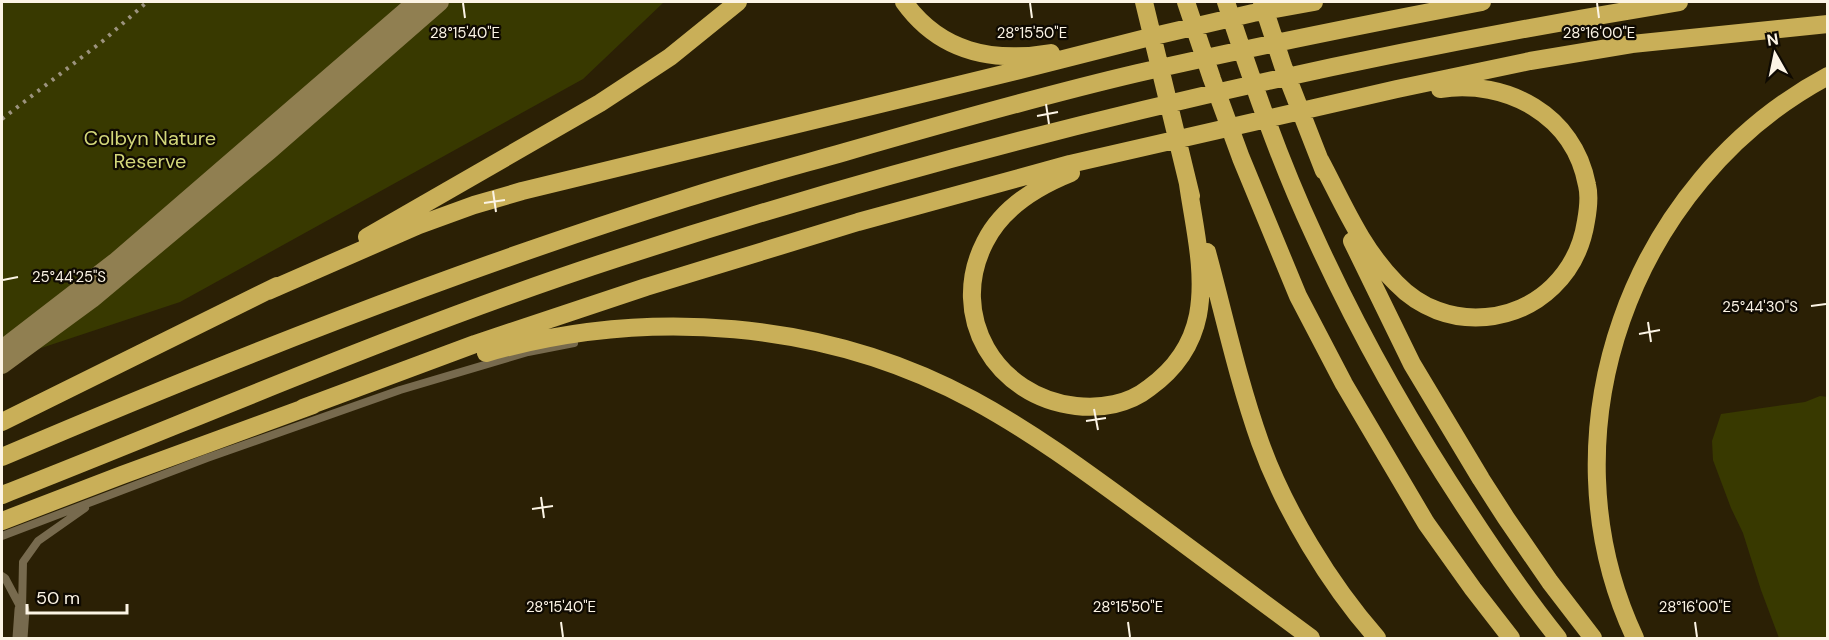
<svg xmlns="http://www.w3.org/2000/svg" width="1829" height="640" font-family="'DM Sans',sans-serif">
<rect width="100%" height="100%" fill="#2b2005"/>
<!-- green -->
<path fill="#383900" d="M2,2H664L583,79L180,302L2,361Z
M1820,396L1828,397L1827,638H1779L1761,590L1743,533L1731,508L1713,460L1712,441L1721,414L1805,402Z"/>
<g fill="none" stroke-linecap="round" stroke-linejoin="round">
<!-- lane -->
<path stroke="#776a4e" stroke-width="8" d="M2,536L207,458L400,390L528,352L574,343
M2,576L5,578L22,610L23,562L38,541L85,508"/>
<!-- street -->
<path stroke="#776a4e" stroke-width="15" d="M20,638L22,610"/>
<!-- secondary -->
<path stroke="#907f51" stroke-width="18" d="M2,349L115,262L416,2
M2,365L92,299L269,151L440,2"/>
<!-- highway -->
<path stroke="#c9af58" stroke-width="18" d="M904,2C940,52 992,63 1051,53
M1144,2L1191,196
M1186,2L1212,79L1241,158L1298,296L1344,384L1426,523L1473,589L1511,638
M1226,2C1252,81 1279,160 1314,235C1358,332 1410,424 1469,513C1497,556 1526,598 1558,638
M1262,2L1283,66L1324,171
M1320,160C1343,203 1361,248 1396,283C1420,308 1452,320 1486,317C1539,312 1578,273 1586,221C1588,210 1590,197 1587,185C1574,115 1507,79 1440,89
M1071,173C1036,187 1002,208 985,242C947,316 996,397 1076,406C1101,409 1129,404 1149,388C1174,370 1192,345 1198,315C1206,272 1194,226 1188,184
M367,237L600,103L670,57L738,2
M1352,241L1412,364L1481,479L1506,518L1550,582L1593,638
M1207,252C1224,315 1238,380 1260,442C1284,509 1330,585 1377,638
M268,291L419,225L474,205L522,191L1020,70L1150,37L1253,13L1314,2
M486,353C647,307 825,320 973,400C1034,433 1089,474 1145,515C1200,556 1256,597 1311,638
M303,408L475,344L646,287L858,222L1070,164L1397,89L1530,61L1632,44L1828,24
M2,422L277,286
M2,457C227,361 454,271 687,198C739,181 792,167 845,152C942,124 1040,96 1138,73C1252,47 1367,24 1482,2
M2,495C206,415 409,326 618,258C964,145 1320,61 1679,2
M2,521L122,475L313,405
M1635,638C1539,434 1631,181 1828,76"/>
<!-- rail -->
<path stroke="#9c937e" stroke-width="4" stroke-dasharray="3 6" stroke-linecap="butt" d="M2,119L104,40L147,2"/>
</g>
<!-- ticks -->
<path fill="none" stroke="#fcf4e5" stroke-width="2" d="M463,3L465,18M1030,3L1032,18M1597,3L1599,18M1046,104L1049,124M1037,116L1058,112M493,191L496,212M484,203L505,200M3,280L18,277M1811,306L1826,304M1648,322L1651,342M1639,334L1660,330M1094,409L1098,430M1086,421L1106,418M541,497L544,518M532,509L553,506M561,622L563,637M1128,622L1130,637M1695,622L1697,637"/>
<g text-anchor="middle" stroke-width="4.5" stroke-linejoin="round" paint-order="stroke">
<!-- park labels -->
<g font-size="20" fill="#d3d77a" stroke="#0f0a02">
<text x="150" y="145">Colbyn Nature<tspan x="150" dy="23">Reserve</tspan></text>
</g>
</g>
<g font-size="15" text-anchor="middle" fill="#fcf4e5" stroke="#0f0a02" stroke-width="4.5" stroke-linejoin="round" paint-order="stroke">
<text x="465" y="38">28°15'40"E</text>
<text x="1032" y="38">28°15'50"E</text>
<text x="1599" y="38">28°16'00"E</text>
<text x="69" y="282">25°44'25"S</text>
<text x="1760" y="312">25°44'30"S</text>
<text x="561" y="612">28°15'40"E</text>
<text x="1128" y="612">28°15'50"E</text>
<text x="1695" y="612">28°16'00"E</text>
</g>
<!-- border -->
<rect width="1829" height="640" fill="none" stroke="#fcf4e5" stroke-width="6"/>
<!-- north arrow -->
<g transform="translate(1775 54) rotate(351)" stroke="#0f0a02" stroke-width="4.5" paint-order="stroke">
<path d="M0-4.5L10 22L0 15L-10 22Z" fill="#fcf4e5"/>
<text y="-9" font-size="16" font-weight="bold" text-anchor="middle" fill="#fcf4e5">N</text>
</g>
<!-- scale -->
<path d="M27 604v9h100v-9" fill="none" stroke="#fcf4e5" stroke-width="3"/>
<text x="36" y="604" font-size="18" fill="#fcf4e5" stroke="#0f0a02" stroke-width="4.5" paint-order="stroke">50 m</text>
</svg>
